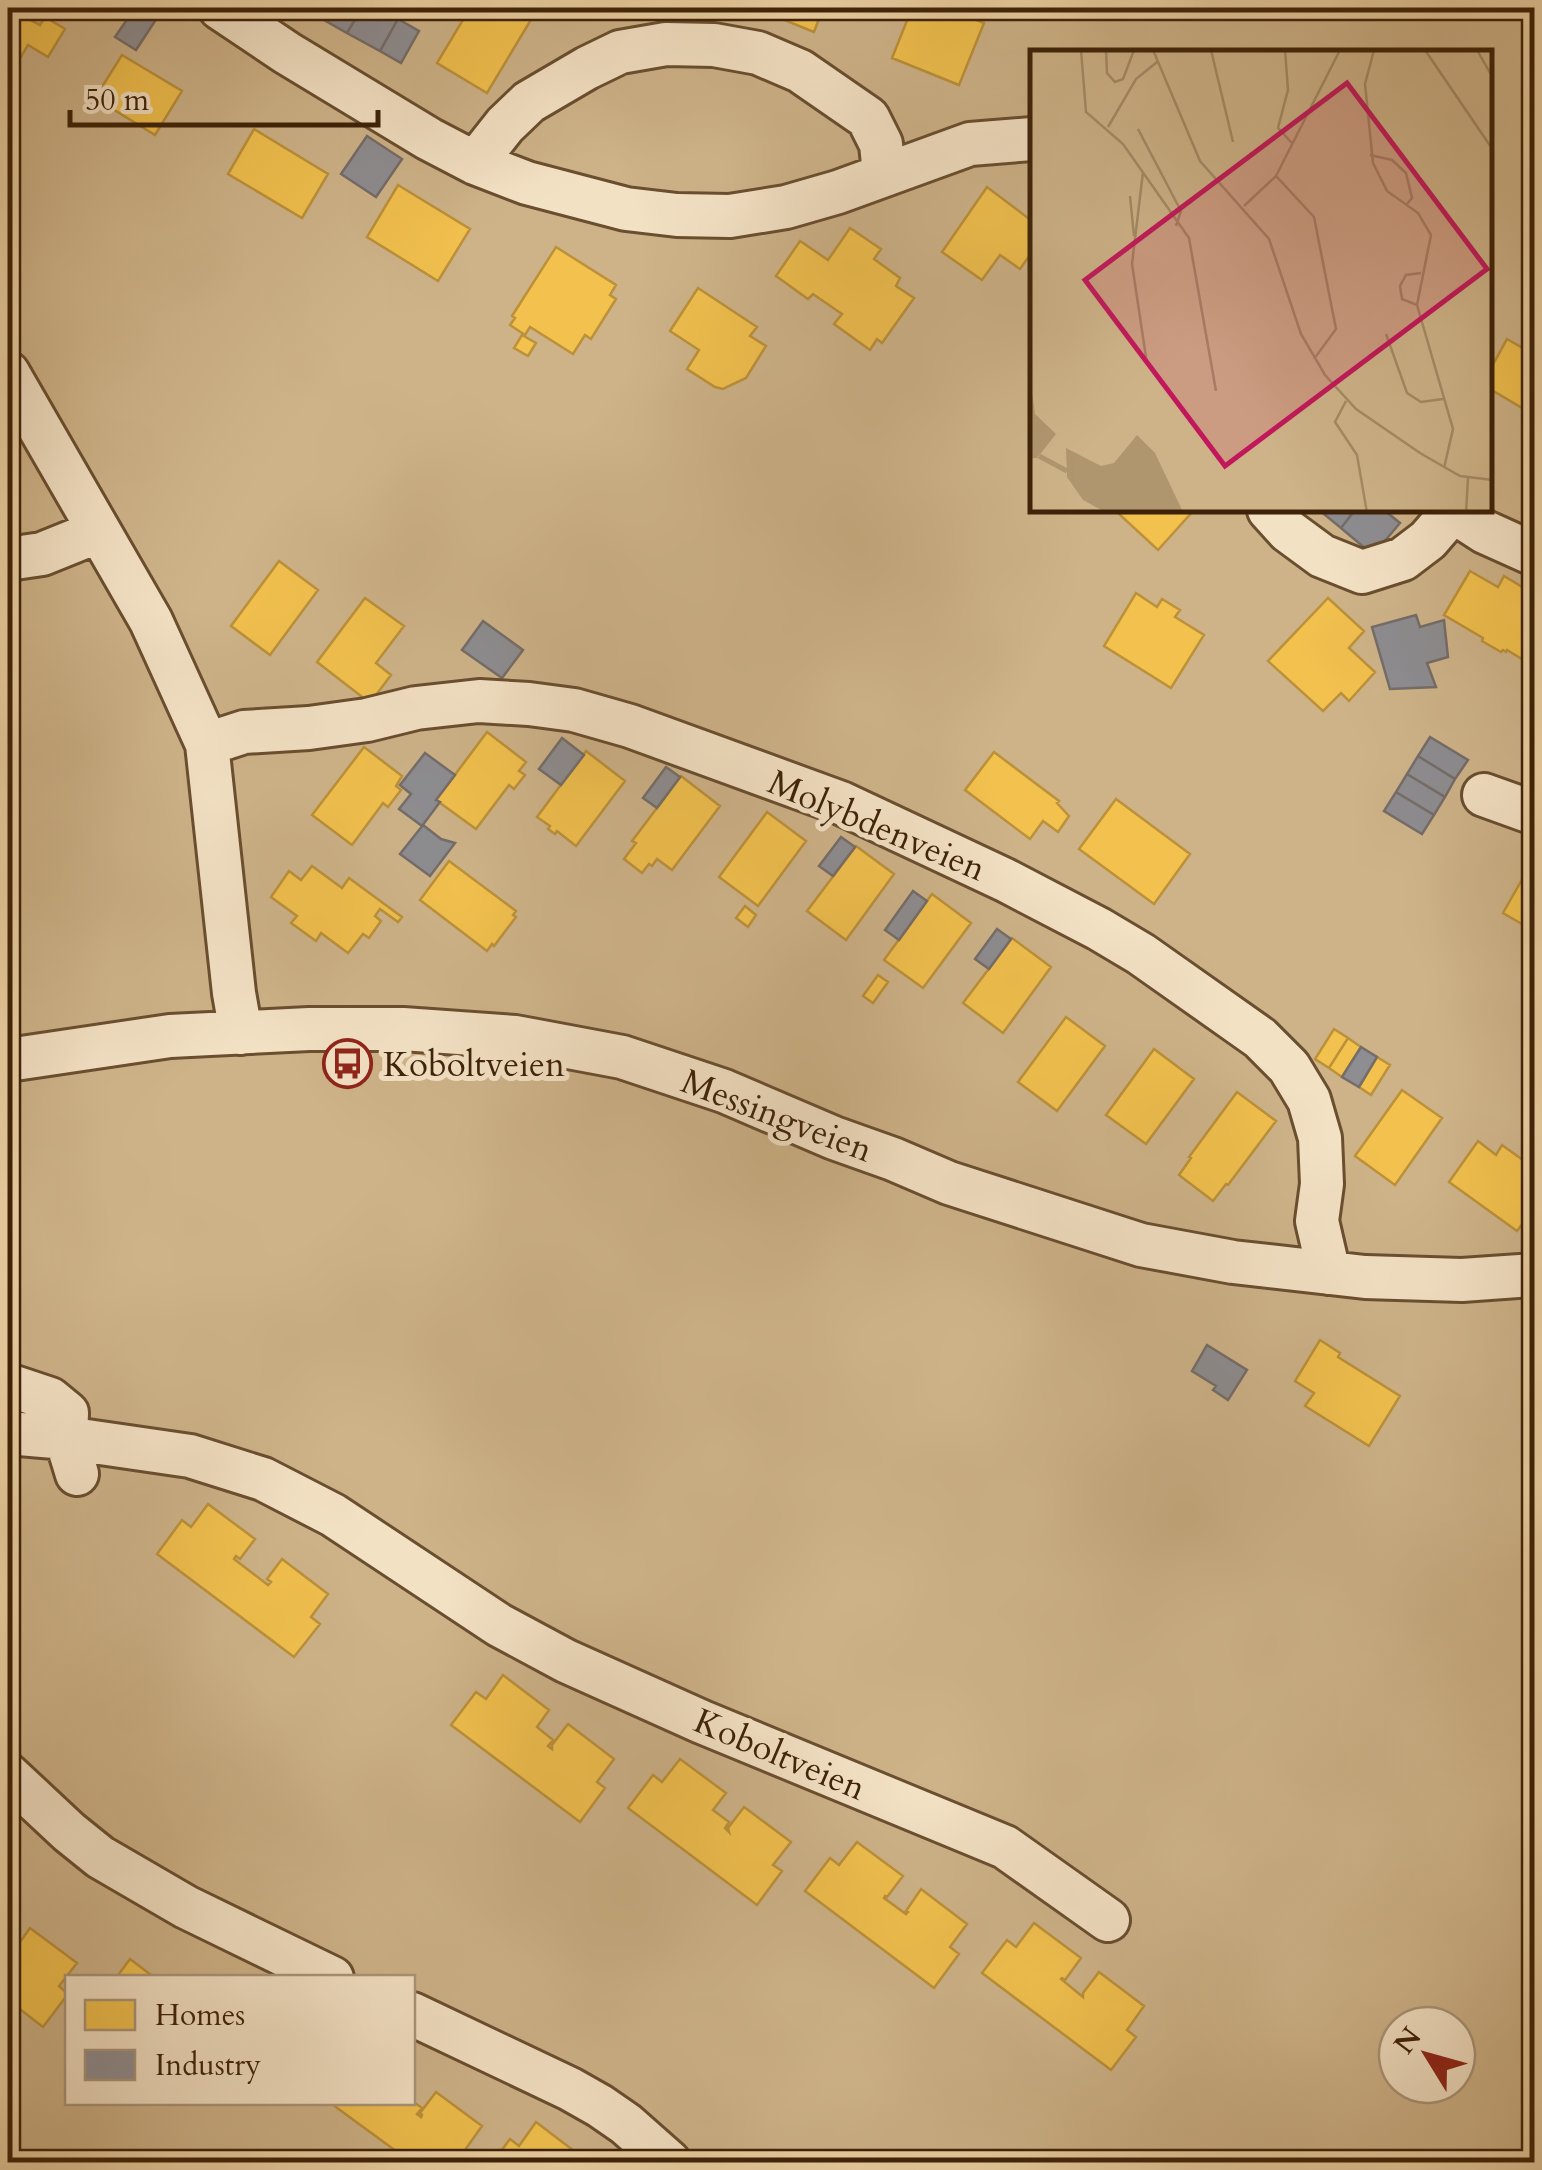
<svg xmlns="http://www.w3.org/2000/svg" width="1542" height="2170" font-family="Cardo,serif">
<rect width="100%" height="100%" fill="#ecd1a4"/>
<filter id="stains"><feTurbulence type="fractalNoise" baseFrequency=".002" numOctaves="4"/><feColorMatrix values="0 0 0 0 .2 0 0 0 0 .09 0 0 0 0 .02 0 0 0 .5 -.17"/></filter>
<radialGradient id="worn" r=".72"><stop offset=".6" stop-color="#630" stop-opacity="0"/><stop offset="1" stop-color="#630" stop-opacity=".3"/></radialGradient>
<!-- green -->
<path fill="#ceb389" stroke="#866a48" stroke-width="2.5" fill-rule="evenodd" d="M8,8H1534V2162H8ZM1032,52H1490V510H1032ZM68,1978H412V2102H68ZM1397,2025H1457V2085H1397Z"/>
<!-- homes -->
<path fill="#f2c14e" stroke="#bc9139" stroke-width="2.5" d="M8,8L40,25L45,17L65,29L48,57L28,45L13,70L8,67Z
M470,8H538L487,93L437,63Z
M755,8H823L814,32Z
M830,8H860L856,18Z
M912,8H946L984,23L959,85L892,58Z
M122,55L182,91L155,135L95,98Z
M254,129L328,174L302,218L228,174Z
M398,185L470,229L438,281L367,237Z
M987,187L1032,221V252L1020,269L1000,255L982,280L942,252Z
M850,228L881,249L874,259L900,278L896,286L914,298L882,343L877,339L870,350L834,324L842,314L813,294L808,299L776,276L800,241L828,260Z
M556,247L616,285L610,295L616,299L591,339L585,335L573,354L530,327L525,335L510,325L515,318L512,316Z
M698,288L757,327L750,336L766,346L746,378L723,389L715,387L687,369L699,350L670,331Z
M522,335L536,343L528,356L514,348Z
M1507,339L1521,347L1525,340L1534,346V415L1490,389V370Z
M1123,510H1194L1158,550L1119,514Z
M279,561L318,590L270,655L231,626Z
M1470,571L1498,587L1504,576L1534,594V643H1531L1522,659L1507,650L1506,652L1503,650L1501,652L1482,641L1483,638L1444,615Z
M1136,593L1157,607L1162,599L1180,610L1175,617L1204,635L1171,688L1104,646Z
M365,598L404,626L376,663L391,675L370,703L317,662Z
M1328,598L1364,631L1349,648L1375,672L1349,701L1341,693L1323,711L1268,661Z
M487,732L526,762L519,771L525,775L514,789L509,785L476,829L436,800Z
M364,747L402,776L396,786L401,790L388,807L383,803L352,845L312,815Z
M586,751L625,781L576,846L557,831L555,834L548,829L550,826L537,817Z
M994,752L1059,801L1057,803L1069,816L1058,832L1043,821L1030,839L965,790Z
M681,776L720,806L672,870L657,859L652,866L649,864L642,873L624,859L636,843L632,841Z
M1116,799L1190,854L1154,904L1079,849Z
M767,812L806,841L758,906L719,877Z
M856,846L894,874L846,940L807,911Z
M449,861L516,911L513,915L516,917L494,946L492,944L487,951L420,900Z
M312,866L342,888L349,878L402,917L398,922L380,909L375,916L381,921L369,938L363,934L348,953L321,933L316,941L291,923L297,916L271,897L289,871L301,880Z
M1528,869L1534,872V931L1503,913Z
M932,894L971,923L923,988L884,960Z
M745,906L756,915L748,927L736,918Z
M1012,938L1051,967L1003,1033L963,1003Z
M878,975L888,982L873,1003L863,996Z
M1066,1017L1105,1046L1057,1111L1018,1082Z
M1334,1029L1348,1038L1329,1068L1315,1059Z
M1348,1038L1361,1047L1342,1077L1329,1068Z
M1154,1049L1194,1079L1146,1144L1106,1115Z
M1377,1057L1390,1065L1371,1095L1359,1087Z
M1402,1090L1442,1118L1395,1185L1355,1156Z
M1237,1092L1276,1121L1228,1185L1226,1184L1213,1201L1179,1175L1191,1158L1189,1157Z
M1478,1141L1496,1155L1502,1145L1534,1168V1219L1529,1215L1517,1231L1449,1182Z
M1320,1340L1340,1353L1338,1357L1400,1396L1369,1446L1305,1406L1314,1393L1295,1381Z
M208,1504L255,1539L240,1559L236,1556L234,1559L268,1585L271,1582L267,1579L282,1559L328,1594L311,1617L320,1624L294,1657L157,1554L182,1520L191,1527Z
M503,1675L549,1710L537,1727L553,1740L548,1746L552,1749V1745L568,1724L614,1759L597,1782L605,1788L580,1822L451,1725L476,1692L486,1699Z
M680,1759L726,1793L713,1810L729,1822L725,1828L729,1832L728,1828L744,1807L791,1842L773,1865L782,1871L757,1905L628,1808L653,1775L662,1782Z
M857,1842L903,1876L887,1897L885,1896L884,1898L906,1914L908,1912L906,1911L921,1889L967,1924L950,1947L959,1954L934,1988L805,1891L830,1858L839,1865Z
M1034,1923L1081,1958L1065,1980L1062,1978L1061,1979L1083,1997V1993L1099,1972L1144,2006L1127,2030L1136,2037L1111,2070L982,1973L1007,1940L1016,1947Z
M30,1928L77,1963L59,1986L68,1994L43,2027L8,2000V1937L16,1944L11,1950L15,1953L17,1951L15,1949Z
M130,1959L155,1978H116Z
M436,2092L482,2126L465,2150L475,2157L470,2162H411L329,2102L402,2104L412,2101L422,2108L417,2114L421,2117L422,2115L420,2113Z
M536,2122L582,2157L578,2162H493L510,2139L519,2146Z"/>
<!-- industry -->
<path fill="#8d8d92" stroke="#756d69" stroke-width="2.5" d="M135,8L155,21L136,50L115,37Z
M303,8H362L347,33Z
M362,8H377L398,19L380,51L347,33Z
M398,19L419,31L401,63L380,51Z
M367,136L402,159L376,197L341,174Z
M1319,510H1355L1341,528Z
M1355,510H1384L1400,523L1373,555L1341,528Z
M1416,615L1420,627L1444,620L1448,657L1427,663L1436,687L1390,689L1372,627Z
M483,621L523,650L502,678L462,650Z
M1430,737L1468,760L1455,779L1418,756Z
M562,738L584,755L561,785L539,769Z
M425,753L455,775L436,800L440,802L422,826L399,809L411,794L400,785Z
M1418,756L1455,779L1445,797L1407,774Z
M666,767L680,777L657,808L643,798Z
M1407,774L1445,797L1434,815L1396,792Z
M1396,792L1434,815L1422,834L1384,811Z
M423,825L441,839L455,843L430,876L400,854Z
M841,837L855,847L833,876L819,866Z
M913,891L927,901L899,940L885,930Z
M997,929L1011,939L989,969L975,959Z
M1361,1047L1377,1057L1359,1087L1342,1077Z
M1207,1345L1247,1370L1228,1400L1213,1390L1216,1386L1192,1371Z"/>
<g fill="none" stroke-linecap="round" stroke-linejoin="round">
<defs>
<path id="minor" d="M220,8L287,53L429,139L475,163L527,183L626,209L677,215L730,216L786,207L838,192L970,144L1032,139
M475,163L505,125L529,102L587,68L620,52L666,44L714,45L758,53L800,71L868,118L881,144L884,174
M8,373L151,621L207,744
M1269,510L1288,531L1322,556L1362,572L1403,559L1428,540L1453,511
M1451,510L1485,532L1534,554
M8,559L42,554L99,531
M1484,795L1534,813
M241,1033L234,993L207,744L244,732L309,728L367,720L416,708L479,701L529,704L574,710L630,726L841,803L1005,880L1099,929L1141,954L1260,1038L1289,1067L1309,1100L1320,1138L1322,1184L1317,1221L1329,1273
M8,1060L170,1036L309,1029H403L515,1037L622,1057L724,1091L834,1138L893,1159L949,1183L1141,1245L1233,1262L1365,1277L1462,1280L1534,1275
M8,1385L50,1399L67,1413L66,1438L77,1474
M8,1433L66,1438L190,1456L263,1479L333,1515L499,1625L566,1661L702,1722L1005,1847L1108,1920
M8,1775L69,1832L100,1857L186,1907L332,1978
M412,2014L570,2089L600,2106L626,2124L669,2162"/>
</defs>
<!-- minor casing -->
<use href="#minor" stroke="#694e2f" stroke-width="48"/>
<!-- minor -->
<use href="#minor" stroke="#f3e1c4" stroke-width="42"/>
</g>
<!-- icons -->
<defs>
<symbol id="bus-ring" viewBox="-11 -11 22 22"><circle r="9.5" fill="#f3e1c4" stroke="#8f2418" stroke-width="1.5"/><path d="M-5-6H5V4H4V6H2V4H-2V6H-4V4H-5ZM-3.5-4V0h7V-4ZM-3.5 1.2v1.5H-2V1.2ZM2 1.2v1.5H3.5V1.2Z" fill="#8f2418"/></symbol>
</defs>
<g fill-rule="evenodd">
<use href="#bus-ring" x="320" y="1036" width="55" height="55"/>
</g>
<g text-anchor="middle" stroke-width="10" stroke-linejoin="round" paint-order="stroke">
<!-- street labels -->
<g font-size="35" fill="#3d2208" stroke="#f3e1c4">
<text transform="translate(877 825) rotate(23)" y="12">Molybdenveien</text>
<text transform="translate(777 1115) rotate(21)" y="12">Messingveien</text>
<text transform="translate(780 1754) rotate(23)" y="12">Koboltveien</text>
</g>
<!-- poi labels -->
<g font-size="35" fill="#3d2208" stroke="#f3e1c4" text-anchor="start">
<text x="383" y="1076">Koboltveien</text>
</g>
</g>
<!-- overview -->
<g transform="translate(1030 50)">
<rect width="462" height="462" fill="#ecd1a4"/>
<path d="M0,0H462V462H0Z" fill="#ceb389"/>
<path d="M0,327L5,364L26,384L7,408H0ZM107,385L125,403L153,462H75L53,450L37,427L36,398L71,416L84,413Z" fill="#b0966f"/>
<path fill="none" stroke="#b0966f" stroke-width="5" d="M9,406L37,421"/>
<path fill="none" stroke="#a68b66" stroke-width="2.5" d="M51,0L56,62L93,94L159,188L186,341M76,0L77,23L85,32L93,29L104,0M123,0L170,111L239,189L271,284L295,325L326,359L390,403L430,426L463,430M181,0L203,92M255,0L258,40L248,78L262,93M344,0L335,34L343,113L357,141L388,163L401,185L387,255L423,379L414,418M395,0L463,100M447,0L463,28M78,77L106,29L127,12M108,79L151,161L146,176M340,105L362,110L376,123L382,148L376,155M113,122L102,214L117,314M246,126L310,0M100,146L104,186M214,156L246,126L284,167L306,279L284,309M387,255L372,249L370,236L376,225L391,223M356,284L377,343L391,352L413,349M316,351L305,372L327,405L337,463M436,463L438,428"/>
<path fill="#c2185b" fill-opacity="0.15" stroke="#c2185b" stroke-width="5" d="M317,33L457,219L195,416L55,230Z"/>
<rect width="462" height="462" fill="none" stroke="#3d2208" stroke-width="5"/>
</g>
<!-- margin -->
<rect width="1542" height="2170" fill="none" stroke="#ecd1a4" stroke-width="40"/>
<rect x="10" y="10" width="1522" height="2150" fill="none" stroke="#3d2208" stroke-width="5"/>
<rect x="20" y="20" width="1502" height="2130" fill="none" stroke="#3d2208" stroke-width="2.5"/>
<!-- legend -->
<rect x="65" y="1975" width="350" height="130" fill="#f3e1c4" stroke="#aa9579" stroke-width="2.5"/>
<rect x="85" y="2000" width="50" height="30" fill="#f2c14e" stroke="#aa9579" stroke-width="2.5"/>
<text x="155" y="2025" font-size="30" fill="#3d2208">Homes</text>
<rect x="85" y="2050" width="50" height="30" fill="#8d8d92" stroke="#aa9579" stroke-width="2.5"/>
<text x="155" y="2075" font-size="30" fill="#3d2208">Industry</text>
<!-- north arrow -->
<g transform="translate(1427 2055) rotate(307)"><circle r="48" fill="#f3e1c4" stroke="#aa9579" stroke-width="2.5"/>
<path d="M0-8L18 38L0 25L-18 38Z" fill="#8f2418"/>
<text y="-15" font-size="28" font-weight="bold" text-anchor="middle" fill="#3d2208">N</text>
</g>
<!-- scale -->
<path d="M70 110v15h308v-15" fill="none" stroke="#3d2208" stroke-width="5"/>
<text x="85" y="110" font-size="30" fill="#3d2208" stroke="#f3e1c4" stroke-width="8" paint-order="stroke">50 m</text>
<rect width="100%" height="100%" filter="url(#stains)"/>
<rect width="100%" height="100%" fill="url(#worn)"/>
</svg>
